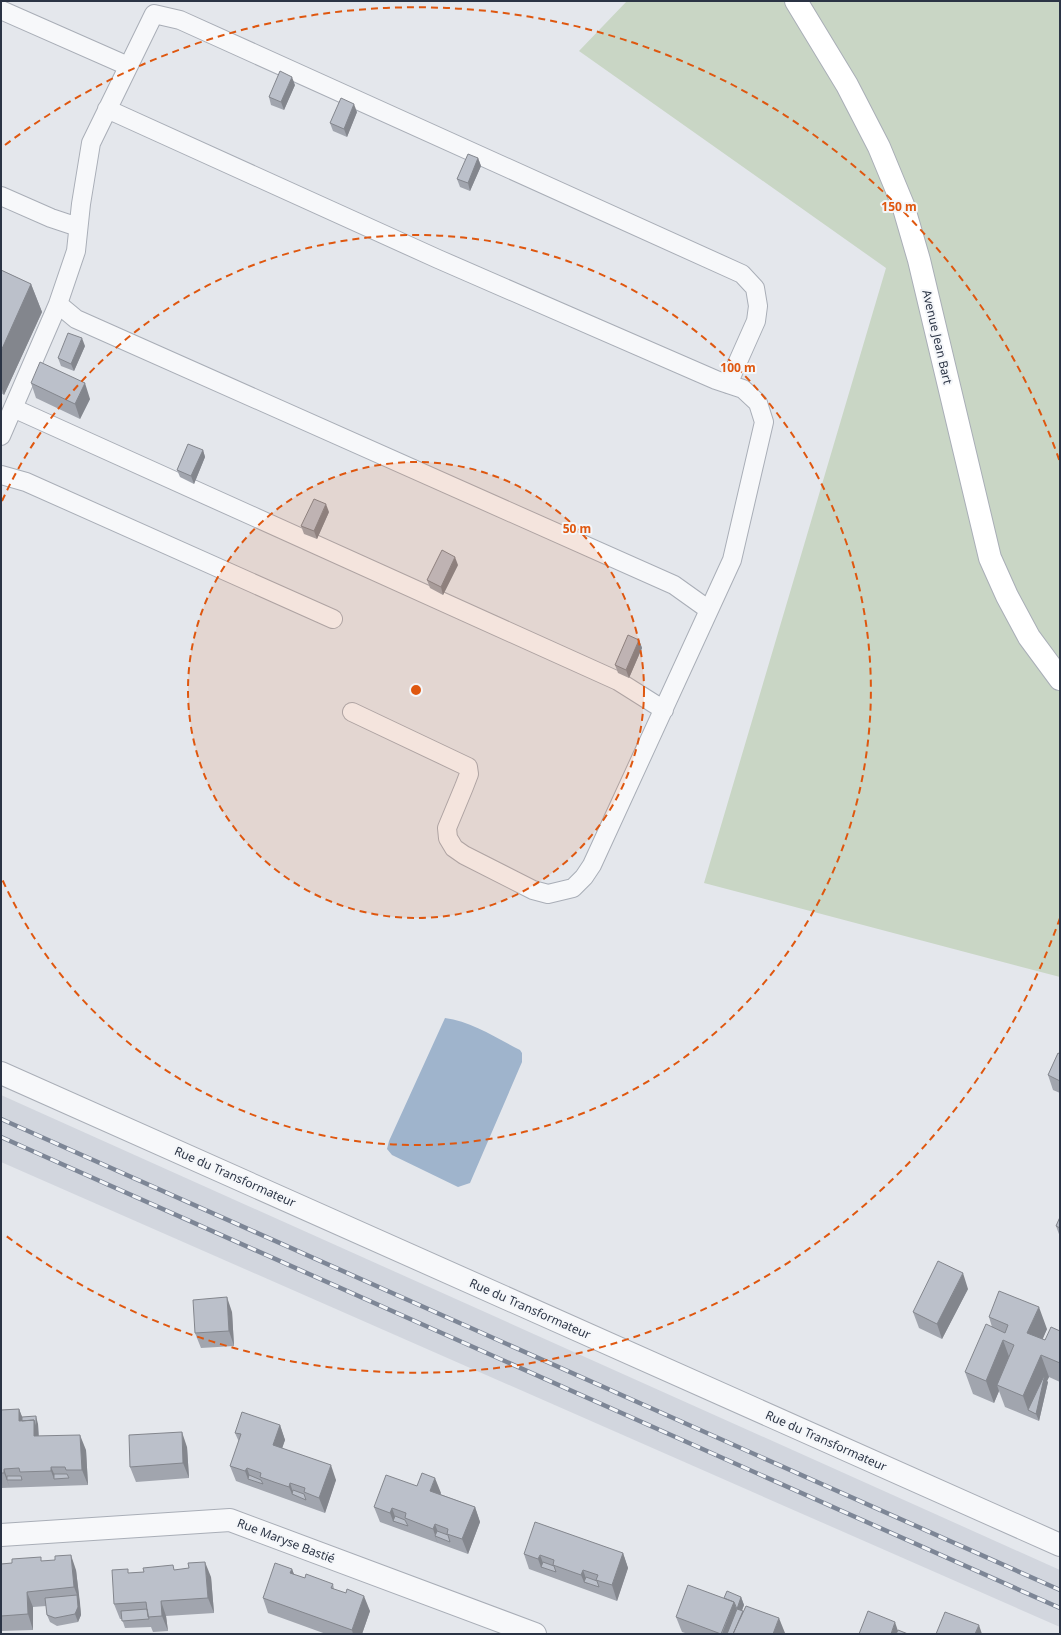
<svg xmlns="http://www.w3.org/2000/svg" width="1061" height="1635" font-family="'Noto Sans',sans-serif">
<rect width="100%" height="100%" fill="#e4e7ec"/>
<!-- built -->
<path fill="#d2d6de" d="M1,1095L1060,1570V1627L1,1162Z"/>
<!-- green -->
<path fill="#c9d6c5" d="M627,1H1060V977L704,883L886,268L579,51Z"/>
<!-- water -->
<path fill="#9fb4cc" d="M445,1018C471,1021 496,1038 520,1050L522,1053V1062L470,1183L458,1187L392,1155L387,1149L389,1141Z"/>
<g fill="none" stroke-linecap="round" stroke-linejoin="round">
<defs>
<path id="lane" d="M1,10L128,66
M107,109L438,259L716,380L743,389L758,403L764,422L732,560L592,865L584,877L573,888L548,894L533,890L464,855L454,848L448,838L447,828L464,787L469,774L468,767L352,712
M1,196L51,218L78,227
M58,304L76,319L674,585L709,610
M13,408L618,681L664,710
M1,436L58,304L76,251L81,204L91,143L154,14L180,20L742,274L755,288L758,306L756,321L728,384
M1,475L26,482L333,619"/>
<path id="street" d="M1,1073L1060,1545
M1,1535L230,1520L535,1634"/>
<path id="secondary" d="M796,1L847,85L879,147L903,205L919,260L990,558L1007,596L1029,637L1060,679"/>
</defs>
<!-- lane casing -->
<use href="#lane" stroke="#a9aeb7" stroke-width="20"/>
<!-- street casing -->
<use href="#street" stroke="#a9aeb7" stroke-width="24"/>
<!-- secondary casing -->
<use href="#secondary" stroke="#a9aeb7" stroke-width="24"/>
<!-- lane -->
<use href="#lane" stroke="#f7f8fa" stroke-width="18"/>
<!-- street -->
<use href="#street" stroke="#f7f8fa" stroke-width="22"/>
<!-- secondary -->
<use href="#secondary" stroke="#fff" stroke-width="22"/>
<defs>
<path id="rail" d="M1,1119L1060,1590
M1,1137L1060,1608"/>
</defs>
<!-- rail casing -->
<use href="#rail" stroke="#7d8696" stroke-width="4.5"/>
<!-- rail -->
<use href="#rail" stroke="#f4f6f9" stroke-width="3" stroke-dasharray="9" stroke-linecap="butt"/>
</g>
<!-- wall -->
<path fill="#a1a5ae" d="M295,85L284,110L271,105L269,97Z
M357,112L347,137L333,131L330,123Z
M478,158L481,166L470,191L460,187L457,179Z
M1,270L31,284L42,312L4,395L1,393Z
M85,346L74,371L61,366L58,358Z
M31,383L90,399L80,419L36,398Z
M203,450L205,457L194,484L180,477L177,470Z
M329,512L317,539L304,534L301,526Z
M458,565L443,595L430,588L427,580Z
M639,640L642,648L629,678L618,673L615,665Z
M1060,1054V1093L1053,1090L1048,1075Z
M1060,1217V1237L1056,1226Z
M968,1289L942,1339L919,1328L913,1312Z
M232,1312L234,1346L201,1348L195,1333Z
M989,1317L1047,1329L1042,1339L1045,1340L1060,1331V1382L1049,1377L1047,1381L1048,1382L1039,1421L1005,1407L999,1391L994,1403L973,1394L965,1372L992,1327Z
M19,1409L22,1417L38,1424L39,1436L86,1450L88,1485L1,1488V1410Z
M280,1425L285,1440L282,1448L336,1480L325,1513L236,1481L230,1466L239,1442L235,1433Z
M187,1447L189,1478L136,1482L130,1467Z
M417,1486L441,1493L440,1494L475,1507L480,1522L468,1554L380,1522L374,1507Z
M623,1553L628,1568L617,1601L529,1569L524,1554Z
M43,1561L76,1570L81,1615L78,1622L57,1626L50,1622L47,1615L46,1606L33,1607V1630L1,1631V1564Z
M292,1569L294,1575L305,1578L333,1584L334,1589L370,1611L362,1634H326L268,1613L263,1598Z
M175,1570L211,1577L214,1613L166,1616L168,1631L153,1632L151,1627L125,1628L122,1619H120L114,1604L130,1573Z
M741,1597L744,1605L742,1611L785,1633L784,1634H688L682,1632L676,1617L724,1598Z"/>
<!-- shaded-wall -->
<path fill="#83868d" d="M292,77L295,85L284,110L281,102Z
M354,104L357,112L347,137L344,129Z
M478,158L481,166L470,191L468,183Z
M31,284L42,312L4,395L1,386V351Z
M82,338L85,346L74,371L71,364Z
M85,383L90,399L80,419L75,404Z
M203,450L205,457L194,484L191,476Z
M326,504L329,512L317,539L314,531Z
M455,557L458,565L443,595L441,587Z
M639,640L642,648L629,678L626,670Z
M963,1273L968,1289L942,1339L937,1324Z
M227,1297L232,1312L234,1346L229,1331Z
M1039,1307L1047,1329L1036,1355L1027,1333Z
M1003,1340L1011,1362L997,1385L999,1391L994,1403L986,1381Z
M1041,1355L1049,1377L1047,1381L1048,1382L1039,1421L1036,1414L1028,1410L1023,1396Z
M19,1409L25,1424L19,1421Z
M36,1416L38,1424L39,1452L34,1436V1420Z
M280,1425L285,1440L278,1460L273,1445Z
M182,1432L187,1447L189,1478L183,1463Z
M80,1435L86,1450L88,1485L82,1470Z
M331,1465L336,1480L325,1513L319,1498Z
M51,1467L56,1478L54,1479L51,1471Z
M247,1468L251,1480L248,1479L245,1471Z
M4,1469L8,1480H7L10,1488L4,1473Z
M435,1478L441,1493L436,1506L430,1491Z
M290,1483L294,1495L292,1494L289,1487Z
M475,1507L480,1522L468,1554L462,1539Z
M392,1508L397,1522L393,1521L390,1513Z
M435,1524L440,1538L435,1536L438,1544L433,1529Z
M623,1553L628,1568L617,1601L612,1585Z
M71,1555L76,1570L80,1603L81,1615L78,1622L75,1614L77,1595L74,1587Z
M540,1555L545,1568L541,1567L538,1559Z
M205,1562L211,1577L214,1613L208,1598Z
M292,1569L297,1582L290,1573Z
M583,1570L588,1584L584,1582L581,1575Z
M27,1592L33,1607V1630L28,1614Z
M364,1596L370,1611L362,1634H353L352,1630Z
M741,1597L744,1605L739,1617L737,1609Z
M161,1601L166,1616L168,1631L162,1616Z
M734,1602L739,1617L733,1634H722Z
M779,1618L785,1633L784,1634H773Z
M895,1622L899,1634H891Z
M979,1625L982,1634H975Z"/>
<!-- building -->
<path fill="#bbc0ca" stroke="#83868d" d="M280,71L292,77L281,102L269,97Z
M341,98L354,104L344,129L330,123Z
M468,154L478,158L468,183L457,179Z
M1,270L31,284L1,351Z
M68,333L82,338L71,364L58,358Z
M40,362L85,383L75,404L31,383Z
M188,444L203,450L191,476L177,470Z
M314,499L326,504L314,531L301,526Z
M442,550L455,557L441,587L427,580Z
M628,635L639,640L626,670L615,665Z
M1058,1053L1060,1054V1081L1048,1075Z
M1060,1217V1228L1056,1226Z
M938,1261L963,1273L937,1324L913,1312Z
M999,1291L1039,1307L1027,1333L1045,1340L1051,1327L1060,1331V1363L1041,1355L1023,1396L997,1385L1014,1345L1003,1340L986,1381L965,1372L986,1324L1005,1333L1008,1325L989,1317Z
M227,1297L229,1331L195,1333L193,1300Z
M1045,1374L1036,1414L1028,1410Z
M19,1409V1421L34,1420V1436L80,1435L82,1470H66L65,1467H51V1471L20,1472L19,1468L4,1469V1473H1V1410Z
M242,1412L280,1425L273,1445L331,1465L319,1498L304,1492L305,1488L290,1483L289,1487L274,1482L260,1477L261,1473L247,1468L245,1471L230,1466L241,1434L235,1433Z
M36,1416V1428L34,1420L22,1421V1417Z
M182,1432L183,1463L130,1467L129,1435Z
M422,1473L435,1478L430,1491L475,1507L462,1539L447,1534L448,1529L435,1524L433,1529L405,1518L406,1513L392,1508L390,1513L374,1507L386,1475L417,1486Z
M54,1474H67L69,1478L54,1479Z
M249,1475L261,1480L263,1484L248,1479Z
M7,1476H21L22,1480H7Z
M293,1490L304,1494L306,1500L292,1494Z
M395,1516L405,1520L408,1526L393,1521Z
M535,1522L623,1553L612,1585L596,1580L598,1575L583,1570L581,1575L553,1565L554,1560L540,1555L538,1559L524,1554Z
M437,1531L448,1535L450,1542L435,1536Z
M71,1555L74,1587L27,1592L28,1614L1,1616V1564L12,1563V1559L41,1557V1561L55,1560V1556Z
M205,1562L208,1598L161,1601L162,1616L148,1617L146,1602L114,1604L112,1570L128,1569V1573L144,1572L143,1568L173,1565L174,1570L189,1568L188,1563Z
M543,1562L554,1566L556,1572L541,1567Z
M275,1563L292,1569L290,1573L305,1578L306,1574L333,1584L331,1588L346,1593L347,1589L364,1596L352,1630L263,1598Z
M586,1577L597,1581L599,1587L584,1582Z
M688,1585L734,1602L721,1634L676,1617Z
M727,1591L741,1597L737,1609L734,1602L724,1598Z
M77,1595L78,1607L75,1614L55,1618L47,1615L45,1598Z
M746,1606L779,1618L773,1634H733Z
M147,1609L149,1619L122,1621L121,1611Z
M737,1609L743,1611L733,1634H727Z
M868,1611L895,1622L891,1634H859Z
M945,1612L979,1625L975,1634H936Z
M898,1630L908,1634H896Z"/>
<!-- distance rings -->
<circle cx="416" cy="690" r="228" fill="#df570f" fill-opacity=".12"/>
<g fill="none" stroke="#df570f" stroke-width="2" stroke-dasharray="7 5">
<circle cx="416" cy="690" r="228"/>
<path d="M2 501A455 455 0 1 1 2 879"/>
<path d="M1060 918A683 683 0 0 1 5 1235M5 145A683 683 0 0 1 1060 462"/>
</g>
<g text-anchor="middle" stroke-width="4" stroke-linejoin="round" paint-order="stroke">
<!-- street labels -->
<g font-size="12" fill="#2b3445" stroke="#f4f6f9">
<text transform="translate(937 337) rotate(77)" y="4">Avenue Jean Bart</text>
<text transform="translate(235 1177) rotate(24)" y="4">Rue du Transformateur</text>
<text transform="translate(530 1309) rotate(24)" y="4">Rue du Transformateur</text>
<text transform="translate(826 1441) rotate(24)" y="4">Rue du Transformateur</text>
<text transform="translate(286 1541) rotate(21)" y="4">Rue Maryse Bastié</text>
</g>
</g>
<circle cx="416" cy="690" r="6" fill="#df570f" stroke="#f4f6f9" stroke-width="2"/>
<g font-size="12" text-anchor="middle" font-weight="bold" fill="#df570f" stroke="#f4f6f9" stroke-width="4" stroke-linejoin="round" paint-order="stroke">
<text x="899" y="211">150 m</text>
<text x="738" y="372">100 m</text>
<text x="577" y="533">50 m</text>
</g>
<!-- border -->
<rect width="1061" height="1635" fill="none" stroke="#2b3445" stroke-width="4"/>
</svg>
